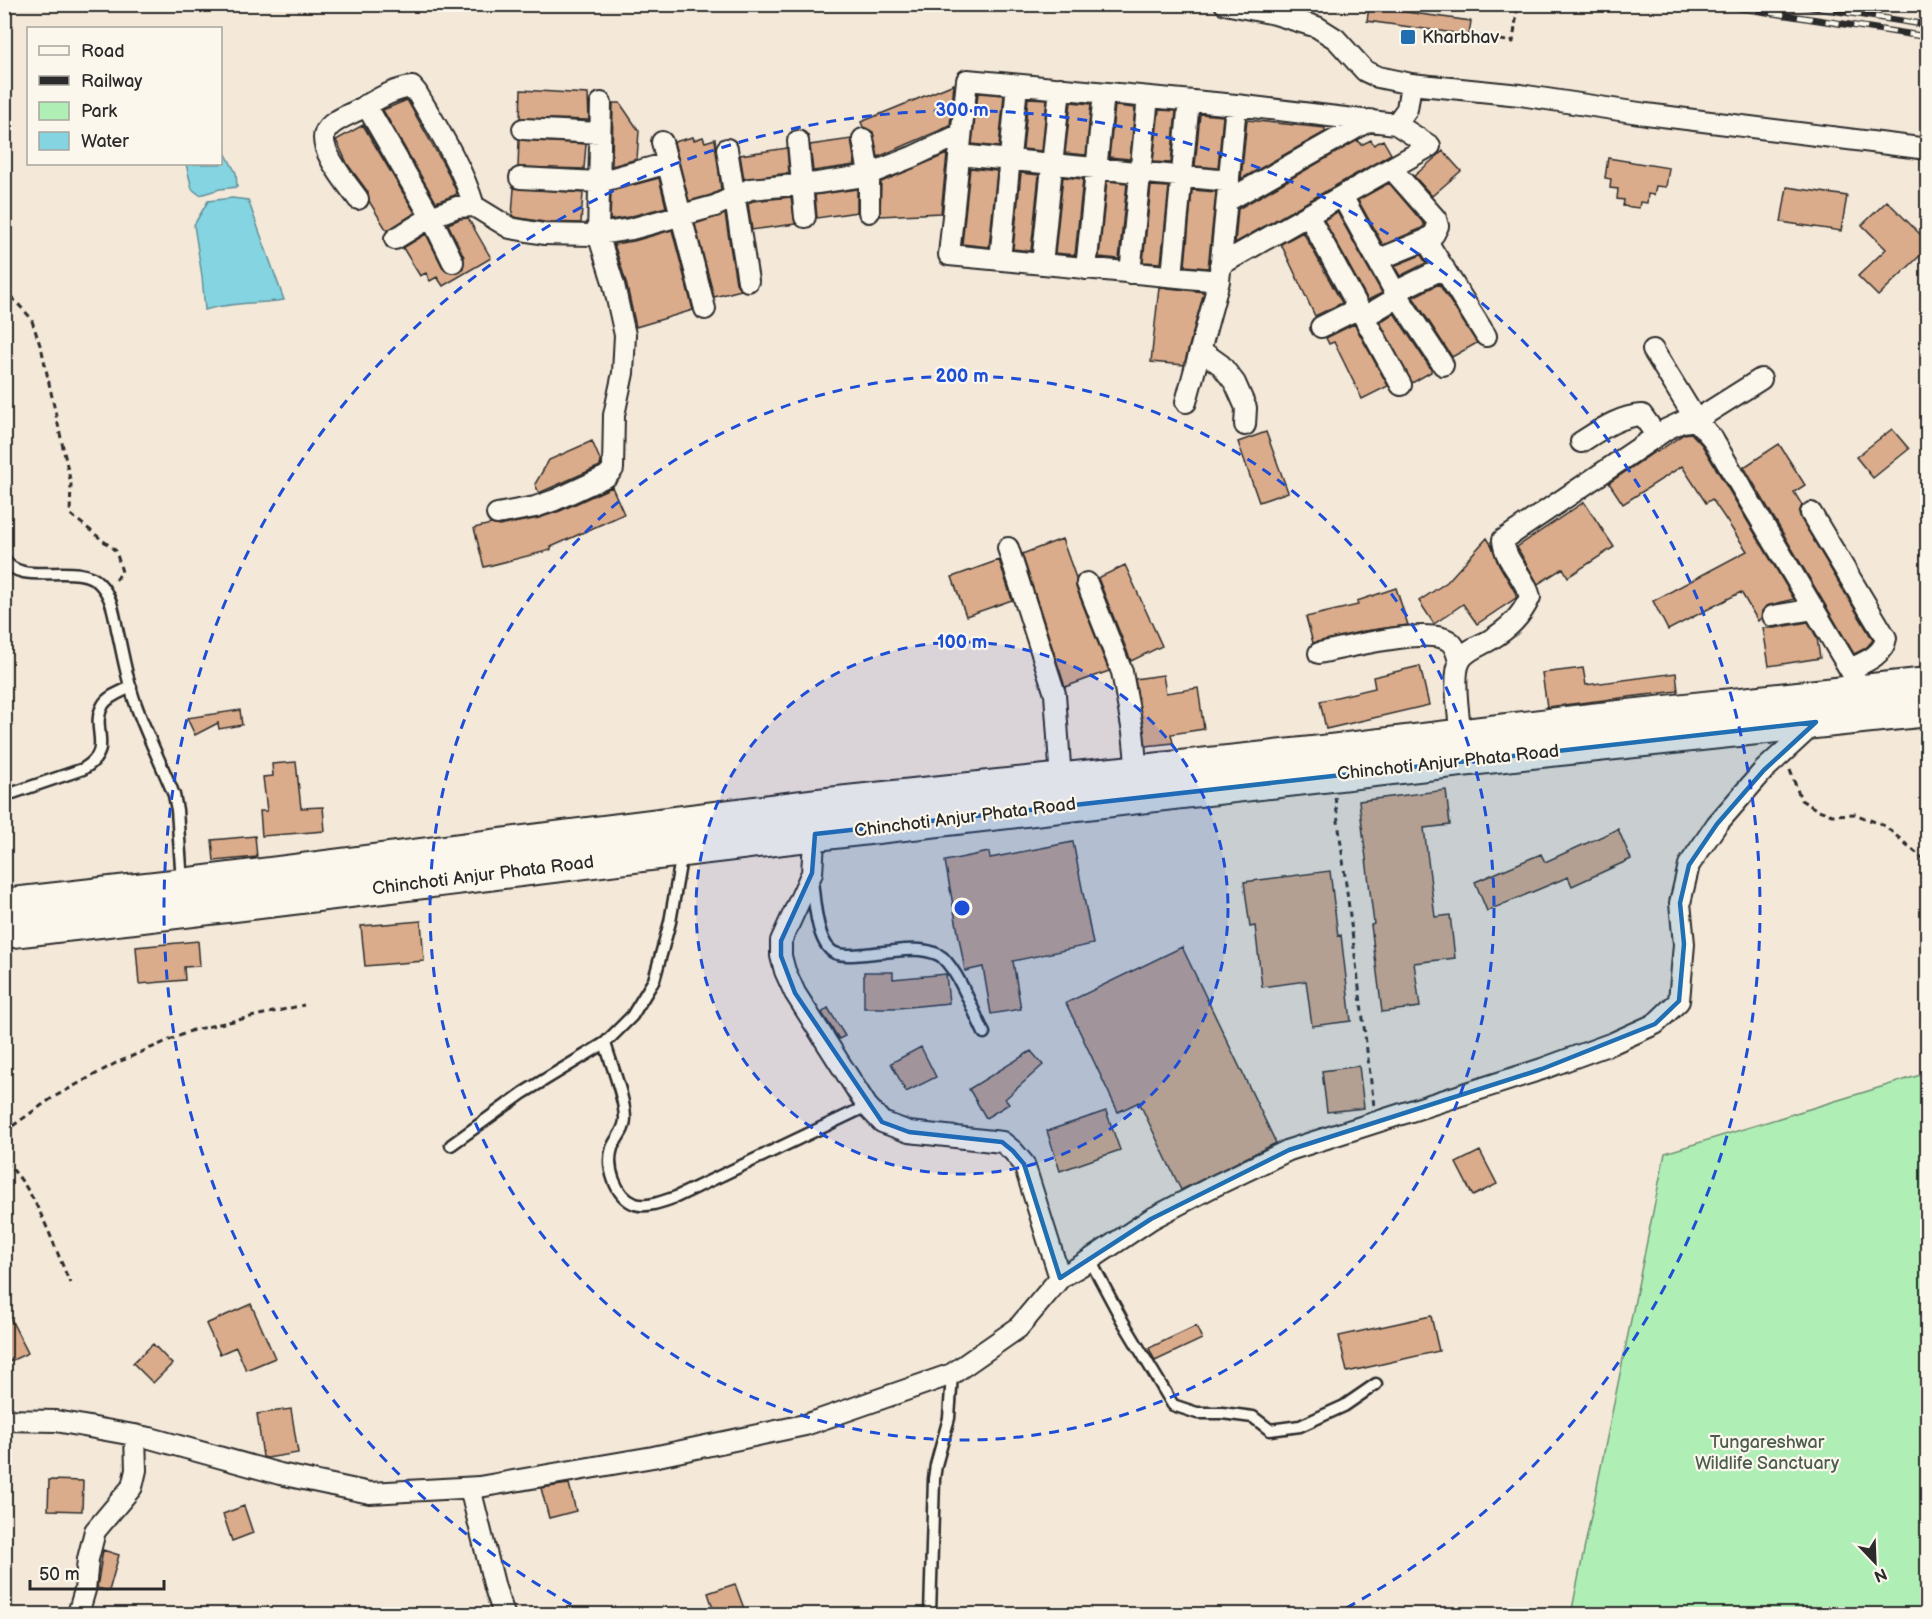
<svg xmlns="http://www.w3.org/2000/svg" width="1932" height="1619" font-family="'Balsamiq Sans',sans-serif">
<rect width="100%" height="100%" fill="#f4e8d9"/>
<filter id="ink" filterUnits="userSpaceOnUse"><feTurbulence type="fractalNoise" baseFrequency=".0167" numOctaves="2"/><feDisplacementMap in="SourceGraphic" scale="12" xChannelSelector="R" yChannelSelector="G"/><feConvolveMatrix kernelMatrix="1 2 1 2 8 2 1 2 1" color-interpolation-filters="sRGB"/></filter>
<g filter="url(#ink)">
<!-- green -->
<path fill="#afefb6" stroke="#6d8d70" stroke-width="1.5" d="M1927,1073V1614H1571L1665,1153Z"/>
<!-- water -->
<path fill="#85d4e1" stroke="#619098" stroke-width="1.5" d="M221,145L236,173L237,187L220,189L200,195L192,189L186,164H220Z
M232,198L248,200L284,300C258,304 231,302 205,310L202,276L194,225L208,201Z"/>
<!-- building -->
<path fill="#daac8b" stroke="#2b2b2b" stroke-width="1.5" d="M1369,7L1471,21L1469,35L1367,21Z
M954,84L950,126L878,157L873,132L863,127L861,122Z
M521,90L588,94L589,120L520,118Z
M978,93L1004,95L999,147L972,144Z
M1028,98L1047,99L1042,151L1023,149Z
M407,100L445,167L457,193L455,195L436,202L383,110Z
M1071,102L1091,104L1086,155L1065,153Z
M613,103H620L639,131L637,159L612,166Z
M1115,106L1135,108L1130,159L1109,157Z
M1159,110L1176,111L1171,163L1153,162Z
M1200,114L1223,116L1218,168L1195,166Z
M1247,120L1325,128V132L1241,179Z
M363,125L415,213L387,231L369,201L368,192L348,165L336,140Z
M693,137L694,140L703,137L705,142L715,139L721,190L711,195L689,201L674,142Z
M851,139L855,165L813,171L810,145Z
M519,140L586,144L584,169L518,167Z
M1358,140L1361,145L1371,140L1374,145L1383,140L1391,154L1235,243L1238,209Z
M787,148L789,173L744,179L740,155Z
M1443,151L1461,171L1432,196L1414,176Z
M947,154L941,213L880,216L881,182Z
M1608,158L1669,168L1666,187L1656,186L1654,195L1648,194L1647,203L1640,202L1639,208L1623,206L1624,200L1617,199L1618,189L1610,188L1611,179L1605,178Z
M970,168L997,171L989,247L962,244Z
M1021,173L1039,175L1031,251L1013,249Z
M1063,177L1083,179L1075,255L1055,253Z
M659,178L666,207L628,217L610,220L611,191Z
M1107,181L1127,183L1119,259L1099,257Z
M1389,183L1425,225L1420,229L1383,245L1358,200Z
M1151,186L1169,187L1161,263L1143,262Z
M1787,187L1847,196L1841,231L1781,222Z
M514,188L583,193L581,223L544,222L514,217L512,215Z
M857,189V212L817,218L815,195Z
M1192,190L1216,192L1208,268L1185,266Z
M791,197L795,224L752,230L748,203L753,201Z
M1887,201L1928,242V248L1878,296L1858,276L1886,249L1862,225Z
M1337,212L1382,293L1368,300L1324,220Z
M725,214L736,283L741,290L714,297L695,224Z
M468,218L491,258L443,286L437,277L430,281L426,273L420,276L403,248L426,234L443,268L447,272L458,273L463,268L464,257L448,224L460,219Z
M672,230L693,310L636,327L626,282L614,244L634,241Z
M1303,232L1342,303L1315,316L1281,244Z
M1421,255L1426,263L1400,276L1394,266Z
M1439,284L1477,343L1452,357L1413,297Z
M1159,287L1204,292L1184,365L1151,362Z
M1394,313L1431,369V372L1412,383L1380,322Z
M1354,324L1388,386L1362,399L1334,342L1329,344L1326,338Z
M1892,429L1909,449L1873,478L1856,457Z
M1266,432L1288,492L1259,502L1238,442Z
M1691,433L1702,445L1794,599L1766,606L1762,611L1761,618L1758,621L1741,592L1668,630L1653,601L1747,551L1712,499L1706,503L1682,466L1623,504L1609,483L1656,451L1657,452L1684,434Z
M592,441L601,462L600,466L539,493L535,484L549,460Z
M1779,444L1805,485L1794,492L1802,505L1799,513L1801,519L1873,640L1866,648L1854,654L1744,467Z
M612,487L624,514L551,547V550L484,567L474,528L491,524L499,526L539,518L560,511Z
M1584,502L1614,547L1568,577L1563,568L1538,584L1517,547Z
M1487,538L1492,546L1497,561L1516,594V598L1477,624L1463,604L1434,624L1419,601L1447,582Z
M1062,539L1076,578V587L1109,671L1065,687L1022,554Z
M999,560L1012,600L966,616L952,577Z
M1125,565L1162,646L1131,661L1098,578Z
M1396,588L1408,625L1364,631L1313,643L1306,617L1358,605L1357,601Z
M1808,622L1817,638L1820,658L1769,666L1763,628H1775Z
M1420,666L1429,705L1326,729L1320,701L1375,688L1373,677Z
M1583,668L1586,685L1676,673L1678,691L1547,707L1542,673Z
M1163,675L1166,693L1198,688L1204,729L1171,734L1173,743L1146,746L1135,679Z
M240,710L242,725L219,729L218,723L195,735L187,718Z
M296,762L301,808L323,807L325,831L262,836L260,811H267L263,777L273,776L272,764Z
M1446,790L1450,825L1424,828L1435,917L1450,915L1455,958L1414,963L1420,1007L1382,1012L1371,925L1374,924L1359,801Z
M1618,829L1631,859L1572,886L1568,877L1487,911L1475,882L1541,854L1545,862Z
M255,836L257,857L214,861L212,840Z
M1073,842L1093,944L1013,961L1021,1009L991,1014L983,967L965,971L945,861L989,852L990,858Z
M1330,871L1338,936L1341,935L1351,1021L1312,1026L1306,981L1262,987L1255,926L1250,927L1244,882Z
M421,921L424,961L365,966L361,926Z
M198,941L200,966L184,967L185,980L139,984L136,947Z
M1182,947L1276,1143L1181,1190L1139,1102L1118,1112L1066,1003Z
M864,972H893V979L946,974L949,1003L898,1008H864Z
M828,1008L845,1036L839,1039L822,1013Z
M921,1047L936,1077L906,1092L891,1063Z
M1031,1051L1043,1065L1005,1099L1009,1104L986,1118L969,1089Z
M1359,1066L1364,1108L1327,1112L1322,1071Z
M1106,1111L1120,1150L1060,1171L1047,1131Z
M1480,1151L1497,1184L1473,1196L1456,1163Z
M251,1304L275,1358L246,1370L236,1347L220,1354L206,1324Z
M4,1306L28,1353L4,1364Z
M1431,1316L1439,1351L1347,1372L1339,1336Z
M1196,1326L1202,1339L1155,1361L1149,1348Z
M153,1344L172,1364L153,1383L133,1363Z
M291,1409L298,1453L267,1458L263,1457L257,1414Z
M49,1480L83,1481L82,1511L48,1510Z
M569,1484L576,1511L549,1518L541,1488Z
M244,1506L253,1533L232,1541L223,1514Z
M103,1550L119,1555L109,1591L97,1588Z
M735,1584L746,1614H715L708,1593Z"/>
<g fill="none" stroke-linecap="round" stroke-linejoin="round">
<defs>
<path id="service" d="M4,559C20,588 77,560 99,583C111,595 114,612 117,629C123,655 127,681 136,705C147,736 162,765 174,795L177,810L182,882
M4,796L83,769C116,750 89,729 103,705C108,696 121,692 131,687
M812,879C814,897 816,949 838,954C849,957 871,953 884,952C896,951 908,949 920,950C928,951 936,952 942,957C960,974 973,1011 984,1033
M605,1043C611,1064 625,1098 625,1119C625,1131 616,1138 612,1148C606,1167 615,1196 635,1204C648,1208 664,1201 676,1197L867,1106
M451,1145L523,1093L605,1043L632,1016L654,980L670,922L682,853
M1090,1260L1122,1320L1173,1405L1197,1413H1222L1253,1417L1270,1430L1300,1426L1344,1406L1376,1384
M930,1614L934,1479L936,1465L949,1418L952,1374"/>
<path id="minor" d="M1225,4L1275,14L1317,27L1336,39L1365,71L1378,77L1411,84L1520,95L1646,114L1928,149
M366,105L431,217L453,262
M1236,105L1219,281L949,255L967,80L1236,105L1396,124L1407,109L1411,84
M523,129L600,133
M863,139L869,174V212
M798,141L805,217
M662,142L705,309
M727,149L748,281
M959,155L1229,181
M520,178L599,182L668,163
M1342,196L1395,292L1443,365
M358,199C349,186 318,150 325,133C330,121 349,115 360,109C376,100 393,89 412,87L417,93C438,129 462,166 474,206
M1227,201L1370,120
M1308,215L1401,385
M395,239L431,217L457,207L474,206L510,228L544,234L592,235L631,229L715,206L750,189L817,183L864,176L912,157L961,134
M1426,240L1486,336
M1000,260L1017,85
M1377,260L1426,240L1434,234L1438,226L1436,219L1391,168
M1042,264L1060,88
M1220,265L1430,146L1396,124
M1086,269L1104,93
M1130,273L1148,97
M1172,276L1189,101
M1395,292L1444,268
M1364,317L1398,297
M1321,327L1359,308
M1200,350L1221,365L1235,383L1246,408L1245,425
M1653,350L1696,420L1761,379
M1186,402L1219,281
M1581,442C1600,430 1619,416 1642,415L1657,436
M1811,513L1886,638C1883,656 1865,662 1850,669
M497,514L535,507L555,500L607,476L613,469L614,415L623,373L625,335L614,285L598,234L601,103
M1008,548L1055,694L1061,780
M1087,583L1122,672L1133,732L1137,772
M1773,616L1814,609
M1319,653C1345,648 1429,626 1449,641C1456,646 1457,654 1459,662
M1461,735C1459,718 1452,676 1460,661C1465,650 1480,646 1490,640C1508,629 1521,617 1530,597C1525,576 1505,562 1503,540L1667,429L1682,422L1696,420L1712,438L1862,690
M815,825L812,873L781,941V956L785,971L795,993L867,1106L882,1122L909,1132L1002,1142L1013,1151L1024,1164L1060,1278
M4,1420L56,1421L150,1438L280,1474L370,1493L479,1487L653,1457L805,1425L952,1374L1018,1328L1060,1278L1082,1265L1151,1219L1210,1188L1289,1150L1542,1069L1613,1043L1655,1024L1679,1001L1684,944L1680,903L1689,865L1717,824L1764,770L1816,722
M470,1488L495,1588L504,1614
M78,1614L85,1590L88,1559L95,1531L132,1487L136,1470L135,1435"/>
<path id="primary" d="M4,905L182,885L817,805L1322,752L1591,720L1928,684
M4,932C275,902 545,866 816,834C1186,790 1557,748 1928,710"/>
</defs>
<!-- service casing -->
<use href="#service" stroke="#2b2b2b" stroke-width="15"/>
<!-- minor casing -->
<use href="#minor" stroke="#2b2b2b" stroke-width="24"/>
<!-- primary casing -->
<use href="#primary" stroke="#2b2b2b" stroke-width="36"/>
<!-- path -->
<path stroke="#2b2b2b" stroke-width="3" stroke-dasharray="6 4.5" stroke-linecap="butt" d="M1469,35L1513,42L1518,4
M4,289L31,318L42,351L71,484L70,514L116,551L122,572L114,582
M1790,770L1801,800L1816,809L1832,815L1855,814L1885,826L1928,863
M1335,797L1374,1106
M4,1132L52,1098L116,1063L193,1030L304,1005
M4,1162C34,1184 55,1249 70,1283"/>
<!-- service -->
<use href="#service" stroke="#fbf7ec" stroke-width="10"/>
<!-- minor -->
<use href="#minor" stroke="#fbf7ec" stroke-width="20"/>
<!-- primary -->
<use href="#primary" stroke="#fbf7ec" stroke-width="32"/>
<defs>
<path id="rail" d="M1715,4L1928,37
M1792,4L1928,25"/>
</defs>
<!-- rail casing -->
<use href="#rail" stroke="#2b2b2b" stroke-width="7"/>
<!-- rail -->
<use href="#rail" stroke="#fbf7ec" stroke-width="4.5" stroke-dasharray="14" stroke-linecap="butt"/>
</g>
</g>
<!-- marked area -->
<path fill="#1f6fb2" fill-opacity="0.2" stroke="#1f6fb2" stroke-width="4.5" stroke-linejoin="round" d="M1816,722L1764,770L1717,824L1689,865L1680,903L1684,944L1679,1001L1655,1024L1542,1069L1289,1150L1151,1219L1060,1278L1024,1164L1013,1151L1002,1142L909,1132L882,1122L795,993L781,956V941L812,873L815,834Z"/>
<!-- distance rings -->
<circle cx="962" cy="908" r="266" fill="#1d4ed8" fill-opacity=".12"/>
<g fill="none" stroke="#1d4ed8" stroke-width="3" stroke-dasharray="10 8">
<circle cx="962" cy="908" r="266"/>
<circle cx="962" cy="908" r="532"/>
<path d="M587 1613A798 798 0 1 1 1337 1613"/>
</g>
<!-- markers -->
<rect fill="#1f6fb2" stroke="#fbf7ec" stroke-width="2" x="1400" y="29" width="16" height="16" rx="3"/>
<g text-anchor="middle" stroke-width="4.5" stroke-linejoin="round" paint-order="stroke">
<!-- poi labels -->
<g font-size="18" fill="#2b2b2b" stroke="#fbf7ec" text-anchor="start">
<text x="1422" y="43">Kharbhav</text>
</g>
<!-- street labels -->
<g font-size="18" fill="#2b2b2b" stroke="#fbf7ec">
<text transform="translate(1448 762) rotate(-6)" y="6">Chinchoti Anjur Phata Road</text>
<text transform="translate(965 817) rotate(-7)" y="6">Chinchoti Anjur Phata Road</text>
<text transform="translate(483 875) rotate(-7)" y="6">Chinchoti Anjur Phata Road</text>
</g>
<!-- park labels -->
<g font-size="18" fill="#4c5c4e" stroke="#fbf7ec">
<text x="1767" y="1448">Tungareshwar<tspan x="1767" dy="21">Wildlife Sanctuary</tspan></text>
</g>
</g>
<circle cx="962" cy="908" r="9" fill="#1d4ed8" stroke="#fbf7ec" stroke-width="3"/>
<g font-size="18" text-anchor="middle" font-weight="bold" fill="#1d4ed8" stroke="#fbf7ec" stroke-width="4.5" stroke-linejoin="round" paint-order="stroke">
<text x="962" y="116">300 m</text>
<text x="962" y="382">200 m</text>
<text x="962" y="648">100 m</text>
</g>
<!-- margin -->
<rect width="1932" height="1619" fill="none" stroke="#fbf7ec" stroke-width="24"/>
<rect x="12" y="12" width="1908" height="1595" fill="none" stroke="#2b2b2b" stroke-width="2" filter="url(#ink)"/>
<!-- legend -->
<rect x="27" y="27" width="195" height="138" fill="#fbf7ec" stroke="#a8a59f" stroke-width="1.5"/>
<rect x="39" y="46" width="30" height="9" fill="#fbf7ec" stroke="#a8a59f" stroke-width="1.5"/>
<text x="81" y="57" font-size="18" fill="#2b2b2b">Road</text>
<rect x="39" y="76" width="30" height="9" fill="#2b2b2b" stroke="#a8a59f" stroke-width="1.5"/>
<text x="81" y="87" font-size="18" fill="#2b2b2b">Railway</text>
<rect x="39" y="102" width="30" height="18" fill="#afefb6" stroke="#a8a59f" stroke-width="1.5"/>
<text x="81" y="117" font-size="18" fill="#2b2b2b">Park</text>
<rect x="39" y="132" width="30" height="18" fill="#85d4e1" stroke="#a8a59f" stroke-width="1.5"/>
<text x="81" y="147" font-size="18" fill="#2b2b2b">Water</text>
<!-- north arrow -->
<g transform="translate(1875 1562) rotate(157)" stroke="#fbf7ec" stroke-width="4.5" paint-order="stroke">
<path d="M0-4.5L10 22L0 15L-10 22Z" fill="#2b2b2b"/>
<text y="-9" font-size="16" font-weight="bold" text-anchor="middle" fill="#2b2b2b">N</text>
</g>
<!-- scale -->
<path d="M30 1580v9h134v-9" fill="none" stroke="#2b2b2b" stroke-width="3"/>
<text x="39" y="1580" font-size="18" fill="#2b2b2b" stroke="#fbf7ec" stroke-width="4.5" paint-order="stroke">50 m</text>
</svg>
